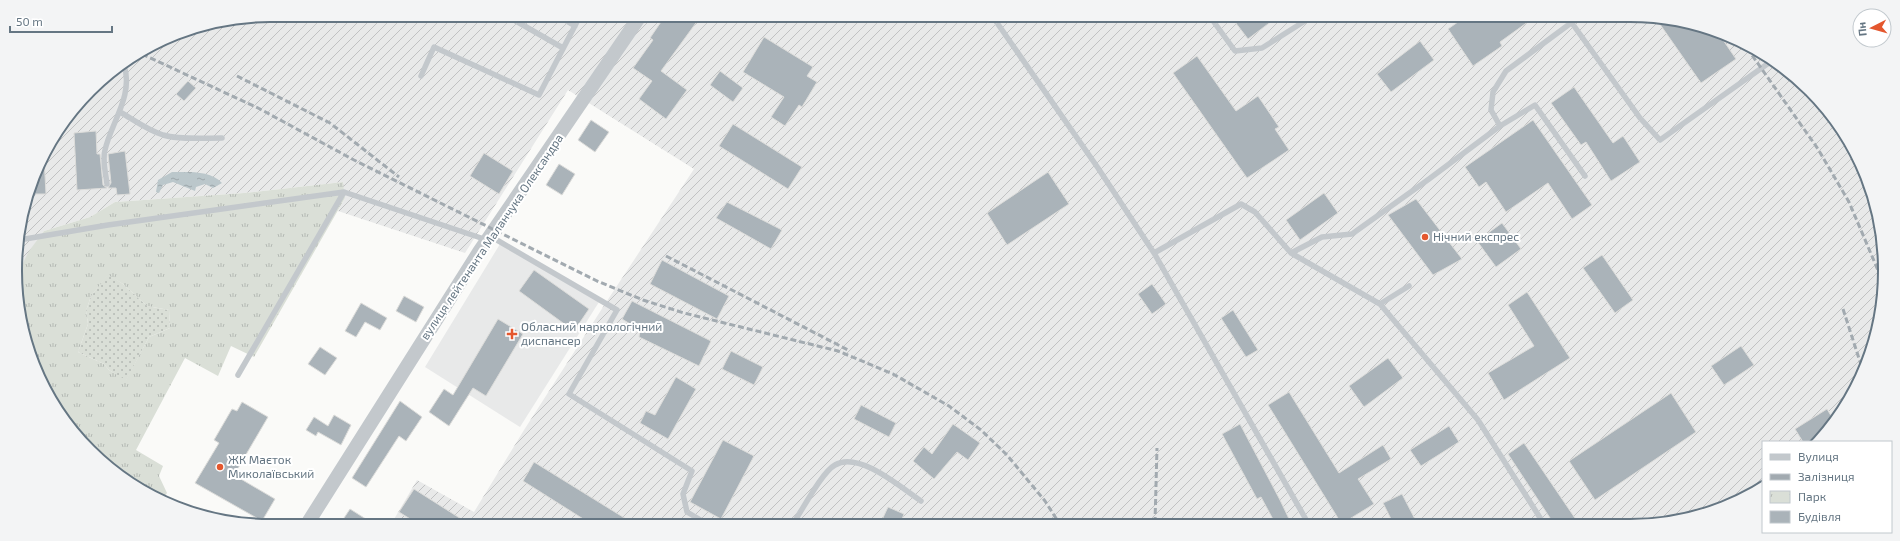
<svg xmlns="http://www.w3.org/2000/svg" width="1900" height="541" font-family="'Exo 2',sans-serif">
<defs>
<pattern id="industrial-furrows" width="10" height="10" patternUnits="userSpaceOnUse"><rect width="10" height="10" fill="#e8e9e9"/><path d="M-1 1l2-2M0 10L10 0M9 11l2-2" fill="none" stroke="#c0c1c2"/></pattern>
<pattern id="grass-dots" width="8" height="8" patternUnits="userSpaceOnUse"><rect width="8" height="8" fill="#dadfd7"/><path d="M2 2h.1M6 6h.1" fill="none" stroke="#b4b9b4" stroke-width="1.8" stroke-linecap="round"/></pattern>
<pattern id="park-tufts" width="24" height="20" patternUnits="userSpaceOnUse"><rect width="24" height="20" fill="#dadfd7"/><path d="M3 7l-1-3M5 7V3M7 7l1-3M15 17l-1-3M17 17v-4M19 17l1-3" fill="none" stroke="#b4b9b4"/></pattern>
<pattern id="water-ripples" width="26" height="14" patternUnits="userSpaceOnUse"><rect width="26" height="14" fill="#bbc7cb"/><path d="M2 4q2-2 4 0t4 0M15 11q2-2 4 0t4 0" fill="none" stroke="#9ca6aa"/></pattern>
</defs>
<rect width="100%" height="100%" fill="#fafaf8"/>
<!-- built -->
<path fill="#e8e9e9" d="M500,244L599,302L520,427L425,367Z"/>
<!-- industrial -->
<path fill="url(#industrial-furrows)" d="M271,15L1679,20L1771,58L1842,128L1880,220V320L1859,384L1817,442H1763V485L1742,500L1663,524L393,521L417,480L474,512L524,430L605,304L694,169L568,90L465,253L338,211L345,198L343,182L244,193L115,202L90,217L44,231L18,273L16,254L41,157L102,79L173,34Z"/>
<!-- grass -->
<path fill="url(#grass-dots)" d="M108,274L123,284L147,306L169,310L170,328L149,337L126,381L109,370L104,364L78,352L88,324L86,311L91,296Z"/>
<!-- park -->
<path fill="url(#park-tufts)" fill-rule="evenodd" d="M343,182L345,198L254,357L231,346L218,376L185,358L136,450L163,466L159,476L167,493L163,499L143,492L68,426L28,352L18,273L29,251L44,231L90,217L115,202L244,193ZM108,275L123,284L147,306L169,310L170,328L149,337L126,380L109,370L104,364L78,352L88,324L86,311L91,296Z"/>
<!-- water -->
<path fill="url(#water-ripples)" d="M172,172C188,172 211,170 222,183L213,188L205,184L196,187L195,191L173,182L163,185L159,193L156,192L158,180Z"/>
<!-- building -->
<path fill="#aab3b9" stroke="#dcdcda" d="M665,16H701L661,71L687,90L666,119L639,99L652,81L633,68L653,40L650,38Z
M1232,18H1276L1248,39Z
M1462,19H1532L1500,42L1502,46L1473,66L1448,29Z
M1657,20H1679L1721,37L1736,59L1701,83Z
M764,37L813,67L807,76L817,82L802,107L799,105L785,126L771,117L784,97L743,72Z
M1420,41L1434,60L1391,92L1377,74Z
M1197,56L1236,111L1258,96L1279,127L1275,129L1289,150L1247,178L1173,73Z
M720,71L743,88L733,102L710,85Z
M188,81L196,88L184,101L176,94Z
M1574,87L1613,143L1623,136L1640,162L1611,181L1586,142L1581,145L1551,103Z
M591,120L609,132L595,152L578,140Z
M1533,120L1592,205L1572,219L1548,183L1506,212L1486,182L1479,187L1465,167Z
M733,124L802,167L788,189L719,146Z
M96,131L97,154H100L103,185L107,188L77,190L74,133Z
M125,151L130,194L117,195L116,188H108L111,183L108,154Z
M484,153L513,171L499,194L470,176Z
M42,156L44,157L46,194H31Z
M559,164L575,174L562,195L546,185Z
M1048,172L1069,204L1007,245L987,213Z
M1324,193L1338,213L1300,240L1286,220Z
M1416,199L1462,259L1433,275L1388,215Z
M727,202L782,230L771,249L716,218Z
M1502,223L1521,249L1496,267L1477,241Z
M1602,255L1633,300L1615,313L1583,268Z
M662,260L729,296L717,319L650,284Z
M534,270L589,309L574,331L519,291Z
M1152,284L1166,304L1152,314L1138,294Z
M1527,292L1570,358L1504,400L1488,373L1534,346L1508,305Z
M404,296L424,307L416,322L396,311Z
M632,301L711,341L699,366L639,337L640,330L622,319Z
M361,303L387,318L380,330L365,322L356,337L345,331Z
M1233,310L1258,350L1246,357L1221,318Z
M498,319L523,334L486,396L473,388L449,426L429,412L444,389L453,395Z
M1741,346L1754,365L1724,385L1711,366Z
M320,347L337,358L325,375L308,364Z
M731,351L763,367L754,385L722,369Z
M1388,358L1403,378L1364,407L1349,386Z
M676,377L696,389L668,439L640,423L646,411L655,415Z
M1289,392L1339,473L1383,445L1391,459L1358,479L1374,504L1343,523H1341L1268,405Z
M1671,393L1696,432L1595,500L1569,461Z
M400,401L422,417L406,441L399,436L366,487L352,478Z
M242,402L268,417L234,475L275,499L262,521L195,483L219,443L214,440L232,409L237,411Z
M861,405L896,423L889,437L854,419Z
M1827,409L1833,419L1817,442H1803L1795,429Z
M334,415L351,425L341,445L318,432L316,436L306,430L314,417L328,426Z
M953,424L980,443L968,460L957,452L934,479L913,461L924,447L932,454Z
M1240,424L1280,500L1291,523H1275L1261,497L1257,499L1222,434Z
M1449,426L1459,442L1421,466L1410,450Z
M723,440L754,456L721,519L690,502Z
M1524,443L1579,524H1554L1508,454Z
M534,462L631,522H588L523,481Z
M414,489L466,522H415L399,512Z
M1402,494L1417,523H1393L1383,503Z
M888,507L904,514L901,522H881Z
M350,509L369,521H342Z"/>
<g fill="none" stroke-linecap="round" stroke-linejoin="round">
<!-- service -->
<path stroke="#c3c8cc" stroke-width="5.5" d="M507,16L563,48
M558,16L575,26
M993,17L1098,168L1154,253L1308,523
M1211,18L1235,51L1262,48L1308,19
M1569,19L1640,118L1660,140L1773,60
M421,76L434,47L539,95L580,16
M120,112C134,120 147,130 163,135C181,140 203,138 222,138
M1500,126L1535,105L1585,176
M107,184C106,174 102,160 105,150C111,123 134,95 124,65
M490,236L617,310L569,394L692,471L683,494L687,512L704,522
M19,240L108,225L344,192
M1154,253L1241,204L1255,212L1291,253L1380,304L1478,420L1544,524
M1291,253L1322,237L1352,234L1429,179L1500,126L1491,110L1493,92L1506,71L1571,23
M1380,304L1409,286
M238,375L344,192L487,240
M794,522C803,509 822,472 835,465C859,451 900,487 921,501"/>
<!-- tertiary -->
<path stroke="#c3c8cc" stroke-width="14" d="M309,521L479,252L640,16"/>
<!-- rail -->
<path stroke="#a2aab0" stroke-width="3" stroke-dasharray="6 3" stroke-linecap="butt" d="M1747,48L1818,149L1849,202L1880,275
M142,54L260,109L354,160L597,281L643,300L684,313L838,351L893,374L949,406L981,430L1007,455L1045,501L1059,523
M237,76L330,123L399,177
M666,256L850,351
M1843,309L1863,371
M1155,523L1157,448"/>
</g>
<!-- markers -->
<g fill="#e4572e" stroke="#fff" stroke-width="1.5">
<circle cx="1425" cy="237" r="4"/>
<path d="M510 328h4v4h4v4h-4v4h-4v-4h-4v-4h4z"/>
<circle cx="220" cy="467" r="4"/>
</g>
<g text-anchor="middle" stroke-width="4" stroke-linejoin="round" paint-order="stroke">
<!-- street labels -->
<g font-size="12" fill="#657683" stroke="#fff">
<text transform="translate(492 237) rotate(-56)" y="4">вулиця лейтенанта Маланчука Олександра</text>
</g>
<!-- poi labels -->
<g font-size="12" fill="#657683" stroke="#fff" text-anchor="start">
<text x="1433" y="241">Нічний експрес</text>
<text x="521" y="331">Обласний наркологічний<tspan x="521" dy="14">диспансер</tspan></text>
<text x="228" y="464">ЖК Маєток<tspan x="228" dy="14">Миколаївський</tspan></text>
</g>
</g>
<!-- crop -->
<path d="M0 0H1900V541H0ZM270 22H1630A248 248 0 0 1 1878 270V271A248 248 0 0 1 1630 519H270A248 248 0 0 1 22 271V270A248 248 0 0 1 270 22Z" fill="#f3f4f5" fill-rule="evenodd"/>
<path fill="none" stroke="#657683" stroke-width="2" d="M270 22H1630A248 248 0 0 1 1878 270V271A248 248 0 0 1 1630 519H270A248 248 0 0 1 22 271V270A248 248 0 0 1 270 22Z"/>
<!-- legend -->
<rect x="1762" y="441" width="130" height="92" fill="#ffffff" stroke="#c1c8cd"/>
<rect x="1770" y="454" width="20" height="6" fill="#c3c8cc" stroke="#c1c8cd"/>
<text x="1798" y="461" font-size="12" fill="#657683">Вулиця</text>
<rect x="1770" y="474" width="20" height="6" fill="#a2aab0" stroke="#c1c8cd"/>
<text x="1798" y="481" font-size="12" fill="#657683">Залізниця</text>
<rect x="1770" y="491" width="20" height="12" fill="url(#park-tufts)" stroke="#c1c8cd"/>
<text x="1798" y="501" font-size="12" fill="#657683">Парк</text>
<rect x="1770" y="511" width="20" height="12" fill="#aab3b9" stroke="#c1c8cd"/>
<text x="1798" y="521" font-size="12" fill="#657683">Будівля</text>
<!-- north arrow -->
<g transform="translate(1872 28) rotate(264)"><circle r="19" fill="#ffffff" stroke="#c1c8cd"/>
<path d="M0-3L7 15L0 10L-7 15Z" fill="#e4572e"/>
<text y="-6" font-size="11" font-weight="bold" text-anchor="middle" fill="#657683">Пн</text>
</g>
<!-- scale -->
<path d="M10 26v6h102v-6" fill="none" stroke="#657683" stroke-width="2"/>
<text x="16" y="26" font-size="12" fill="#657683" stroke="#ffffff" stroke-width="3" paint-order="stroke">50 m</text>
</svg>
